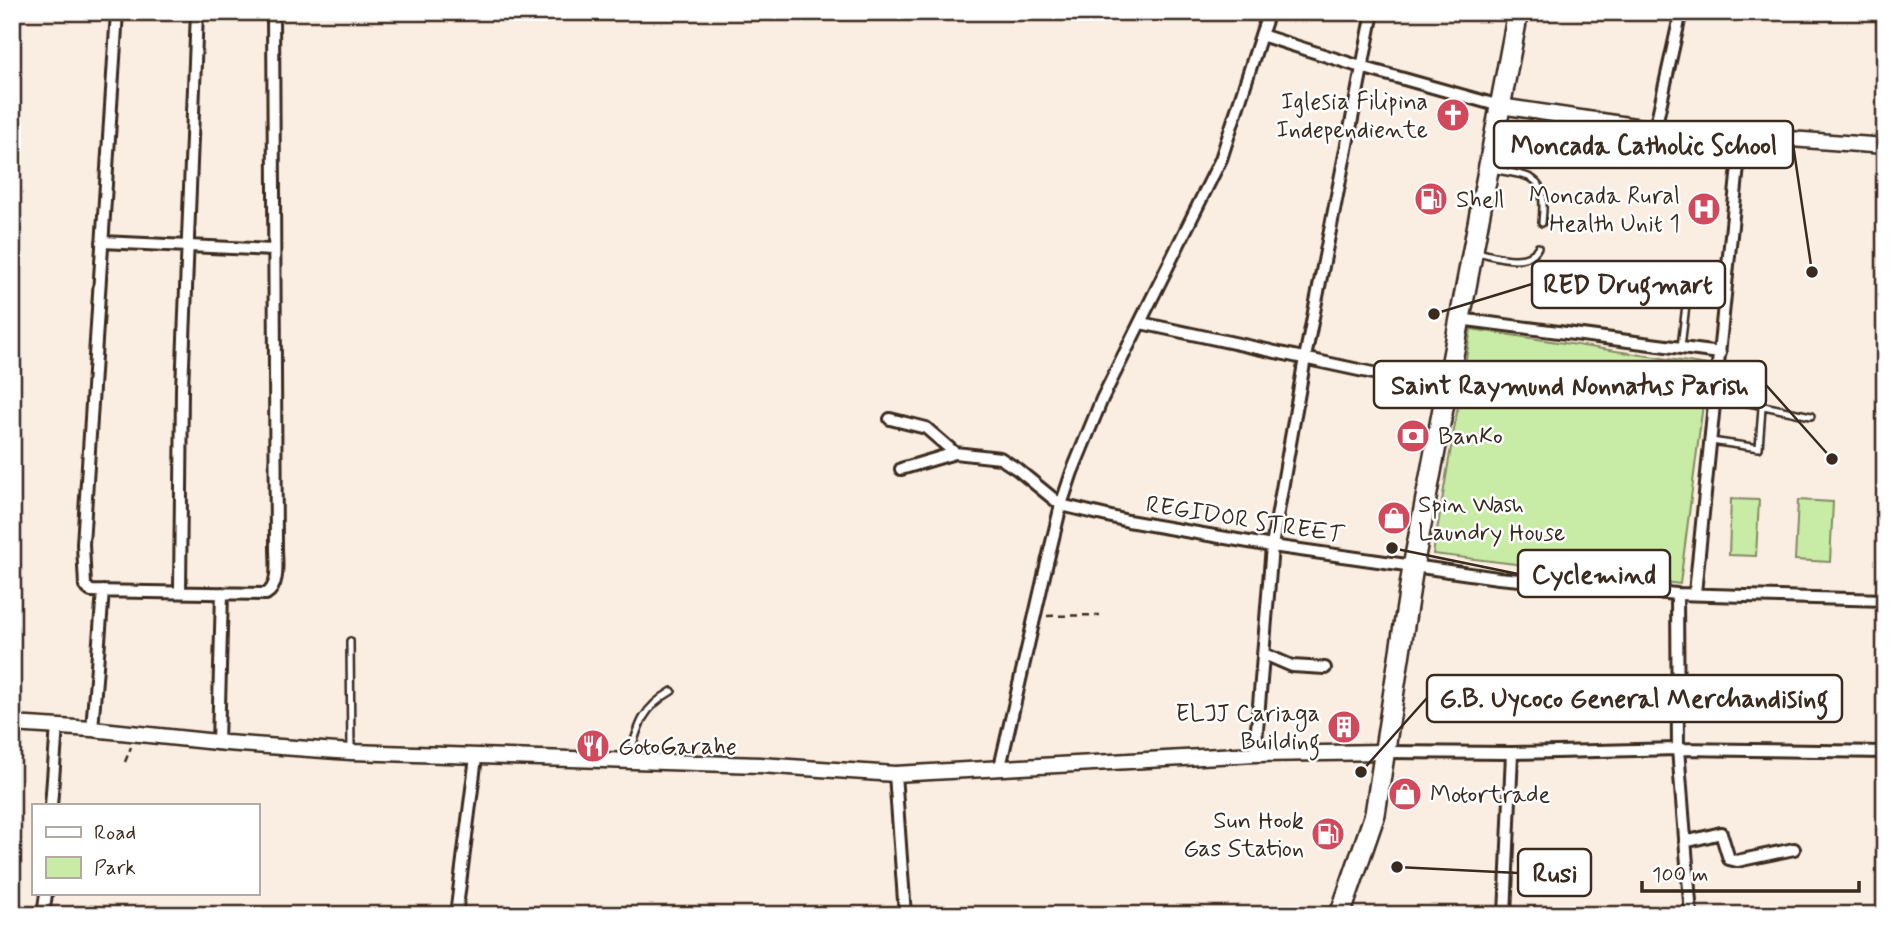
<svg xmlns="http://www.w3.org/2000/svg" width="1897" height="927" font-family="Mynerve,sans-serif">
<rect width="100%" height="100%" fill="#faeee2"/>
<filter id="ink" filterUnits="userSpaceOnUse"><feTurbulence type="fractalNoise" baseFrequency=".0143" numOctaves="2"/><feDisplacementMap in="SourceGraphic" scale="14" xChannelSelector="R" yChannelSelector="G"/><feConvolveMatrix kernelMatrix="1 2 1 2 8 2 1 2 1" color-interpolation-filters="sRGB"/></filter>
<g filter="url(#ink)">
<!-- green -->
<path fill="#c8eba5" stroke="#828a62" stroke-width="2" d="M1471,329L1708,365L1680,584L1433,554Z
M1731,499L1759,500L1756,556L1729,555Z
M1798,500L1833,502L1830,562L1795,560Z"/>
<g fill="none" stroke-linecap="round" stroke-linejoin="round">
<defs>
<path id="service" d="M1491,169C1535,177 1547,174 1542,223
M1477,252C1495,256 1528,268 1538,247
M1681,347L1686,305
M1716,396L1811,416
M1711,441L1759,448L1762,408
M350,641L351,752
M629,758C638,726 642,708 672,691"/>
<path id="minor" d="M117,12L83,544L85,586L91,591L266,594C280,586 276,562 276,548L273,12
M1269,12L1261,35L1361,67L1500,106
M1655,129L1681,12
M102,242L273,250
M1459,319L1720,353
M1141,323L1447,389
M890,419L926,428L955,453L1000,458L1017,469L1061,505L1128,521L1272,546L1498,578L1677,594L1885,600
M901,469L955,453
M180,592L182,389L197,12
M1695,593L1741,136
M1677,594L1678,749L1691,915
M1264,654L1292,666L1325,668
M92,729L103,591
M218,743L222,593
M1384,752L1512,753L1678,749L1885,752
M1255,754L1272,546L1305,358L1373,12
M1000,767L1046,567L1061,505L1072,472L1102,399L1221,159L1261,35
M895,774L905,915
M51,806L57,726
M1685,842L1721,833L1729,859L1737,861L1794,849
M43,915L46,894
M456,915L476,757
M1505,915L1512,753"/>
<path id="tertiary" d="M1500,106L1655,129L1885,146
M12,724L92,729L226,743L351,752L760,765L895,774L1255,754L1384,752"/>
<path id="trunk" d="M1340,915L1375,814L1413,567L1518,12"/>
</defs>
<!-- service casing -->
<use href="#service" stroke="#3b2a1e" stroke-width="10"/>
<!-- minor casing -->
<use href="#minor" stroke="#3b2a1e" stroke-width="16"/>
<!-- tertiary casing -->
<use href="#tertiary" stroke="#3b2a1e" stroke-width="19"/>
<!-- trunk casing -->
<use href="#trunk" stroke="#3b2a1e" stroke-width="24"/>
<!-- path -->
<path stroke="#3b2a1e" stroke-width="2.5" stroke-dasharray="7 5" stroke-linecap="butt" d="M1047,616L1100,615
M125,762L131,747"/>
<!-- service -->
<use href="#service" stroke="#fff" stroke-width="5"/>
<!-- minor -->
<use href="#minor" stroke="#fff" stroke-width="10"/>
<!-- tertiary -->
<use href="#tertiary" stroke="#fff" stroke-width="14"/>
<!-- trunk -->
<use href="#trunk" stroke="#fff" stroke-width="19"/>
</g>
</g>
<!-- icons -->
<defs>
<symbol id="church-disc" viewBox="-11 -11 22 22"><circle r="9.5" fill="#d1495b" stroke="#fff"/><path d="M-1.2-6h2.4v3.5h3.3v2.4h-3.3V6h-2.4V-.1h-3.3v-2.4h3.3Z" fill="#fff"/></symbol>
<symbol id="fuel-disc" viewBox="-11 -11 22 22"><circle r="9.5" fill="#d1495b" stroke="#fff"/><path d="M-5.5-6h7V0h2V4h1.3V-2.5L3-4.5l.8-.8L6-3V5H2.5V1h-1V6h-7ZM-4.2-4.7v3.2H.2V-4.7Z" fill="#fff"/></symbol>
<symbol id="hospital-disc" viewBox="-11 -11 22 22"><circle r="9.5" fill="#d1495b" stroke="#fff"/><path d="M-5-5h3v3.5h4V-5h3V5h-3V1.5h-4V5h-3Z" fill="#fff"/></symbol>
<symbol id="bank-disc" viewBox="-11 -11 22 22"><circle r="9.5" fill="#d1495b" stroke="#fff"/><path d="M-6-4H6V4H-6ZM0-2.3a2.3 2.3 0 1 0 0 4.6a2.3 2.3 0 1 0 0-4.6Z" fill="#fff"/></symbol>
<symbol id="shop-disc" viewBox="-11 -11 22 22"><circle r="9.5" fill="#d1495b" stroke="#fff"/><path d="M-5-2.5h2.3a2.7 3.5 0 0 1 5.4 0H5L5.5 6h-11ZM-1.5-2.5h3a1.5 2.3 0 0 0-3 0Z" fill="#fff"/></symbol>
<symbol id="building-disc" viewBox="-11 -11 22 22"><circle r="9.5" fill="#d1495b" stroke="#fff"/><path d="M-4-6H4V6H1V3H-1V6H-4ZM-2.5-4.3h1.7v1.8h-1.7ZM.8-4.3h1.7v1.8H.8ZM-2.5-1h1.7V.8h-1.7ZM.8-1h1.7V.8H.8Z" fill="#fff"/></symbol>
<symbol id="restaurant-disc" viewBox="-11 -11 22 22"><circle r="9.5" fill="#d1495b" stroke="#fff"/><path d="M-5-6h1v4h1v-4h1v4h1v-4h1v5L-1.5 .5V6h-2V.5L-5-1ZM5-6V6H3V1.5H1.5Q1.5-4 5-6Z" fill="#fff"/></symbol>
</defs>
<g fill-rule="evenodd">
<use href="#church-disc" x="1434" y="96" width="38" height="38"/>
<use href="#fuel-disc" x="1412" y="180" width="38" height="38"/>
<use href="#hospital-disc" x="1685" y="190" width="38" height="38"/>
<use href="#bank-disc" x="1394" y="417" width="38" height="38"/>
<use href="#shop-disc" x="1375" y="499" width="38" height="38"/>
<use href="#building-disc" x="1325" y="708" width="38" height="38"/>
<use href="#restaurant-disc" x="574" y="727" width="38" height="38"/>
<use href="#shop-disc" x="1386" y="775" width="38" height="38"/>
<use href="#fuel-disc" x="1309" y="815" width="38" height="38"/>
</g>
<g text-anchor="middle" stroke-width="5" stroke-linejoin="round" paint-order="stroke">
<!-- poi labels -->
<g font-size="24" fill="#3b2a1e" stroke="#fff" text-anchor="start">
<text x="1428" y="109" text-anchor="end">Iglesia Filipina<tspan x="1428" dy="28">Independiente</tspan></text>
<text x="1680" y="203" text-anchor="end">Moncada Rural<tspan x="1680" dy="28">Health Unit 1</tspan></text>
<text x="1456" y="207">Shell</text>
<text x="1438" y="444">BanKo</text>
<text x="1418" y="512">Spin Wash<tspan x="1418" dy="28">Laundry House</tspan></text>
<text x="1320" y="721" text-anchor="end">ELJJ Cariaga<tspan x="1320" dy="28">Building</tspan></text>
<text x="618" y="754">GotoGarahe</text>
<text x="1430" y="802">Motortrade</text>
<text x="1304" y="828" text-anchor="end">Sun Hook<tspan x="1304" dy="28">Gas Station</tspan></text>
</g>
<!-- street labels -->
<g font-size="24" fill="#3b2a1e" stroke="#fff">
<text transform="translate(1245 519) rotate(9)" y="8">REGIDOR STREET</text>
</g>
</g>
<!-- callouts -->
<path fill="none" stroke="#3b2a1e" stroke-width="2.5" d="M1812 272L1793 144M1434 314L1532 284M1832 459L1766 385M1392 548L1518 574M1361 772L1427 698M1397 867L1518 873"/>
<g fill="#3b2a1e" stroke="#fff" stroke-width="2.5">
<circle cx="1812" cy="272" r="7"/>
<circle cx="1434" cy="314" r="7"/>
<circle cx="1832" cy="459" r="7"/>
<circle cx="1392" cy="548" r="7"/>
<circle cx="1361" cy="772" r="7"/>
<circle cx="1397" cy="867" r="7"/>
</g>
<g fill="#fff" stroke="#3b2a1e" stroke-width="2.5">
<rect x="1494" y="121" width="299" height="47" rx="7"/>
<rect x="1532" y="261" width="193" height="47" rx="7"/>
<rect x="1374" y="361" width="392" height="47" rx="7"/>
<rect x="1518" y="550" width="152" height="47" rx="7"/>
<rect x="1427" y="675" width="415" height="47" rx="7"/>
<rect x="1518" y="849" width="73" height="47" rx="7"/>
</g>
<g font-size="26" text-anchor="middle" font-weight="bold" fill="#3b2a1e">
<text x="1644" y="154">Moncada Catholic School</text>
<text x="1628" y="293">RED Drugmart</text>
<text x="1570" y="394">Saint Raymund Nonnatus Parish</text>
<text x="1594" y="583">Cyclemind</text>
<text x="1634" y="707">G.B. Uycoco General Merchandising</text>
<text x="1555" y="882">Rusi</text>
</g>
<!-- margin -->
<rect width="1897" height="927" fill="none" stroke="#fff" stroke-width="42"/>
<rect x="21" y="21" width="1855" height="885" fill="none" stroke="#3b2a1e" stroke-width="2.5" filter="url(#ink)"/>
<!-- legend -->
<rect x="32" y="804" width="228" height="91" fill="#ffffff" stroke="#b1aaa5" stroke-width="2"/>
<rect x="46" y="827" width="35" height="10" fill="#ffffff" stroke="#b1aaa5" stroke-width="2"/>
<text x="94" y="839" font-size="21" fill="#3b2a1e">Road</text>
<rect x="46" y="857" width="35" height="21" fill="#c8eba5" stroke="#b1aaa5" stroke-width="2"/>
<text x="94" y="874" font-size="21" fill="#3b2a1e">Park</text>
<!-- scale -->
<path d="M1642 881v10h217v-10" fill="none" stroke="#3b2a1e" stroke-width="3.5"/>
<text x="1652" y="881" font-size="21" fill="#3b2a1e" stroke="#ffffff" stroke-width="5" paint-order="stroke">100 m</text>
</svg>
